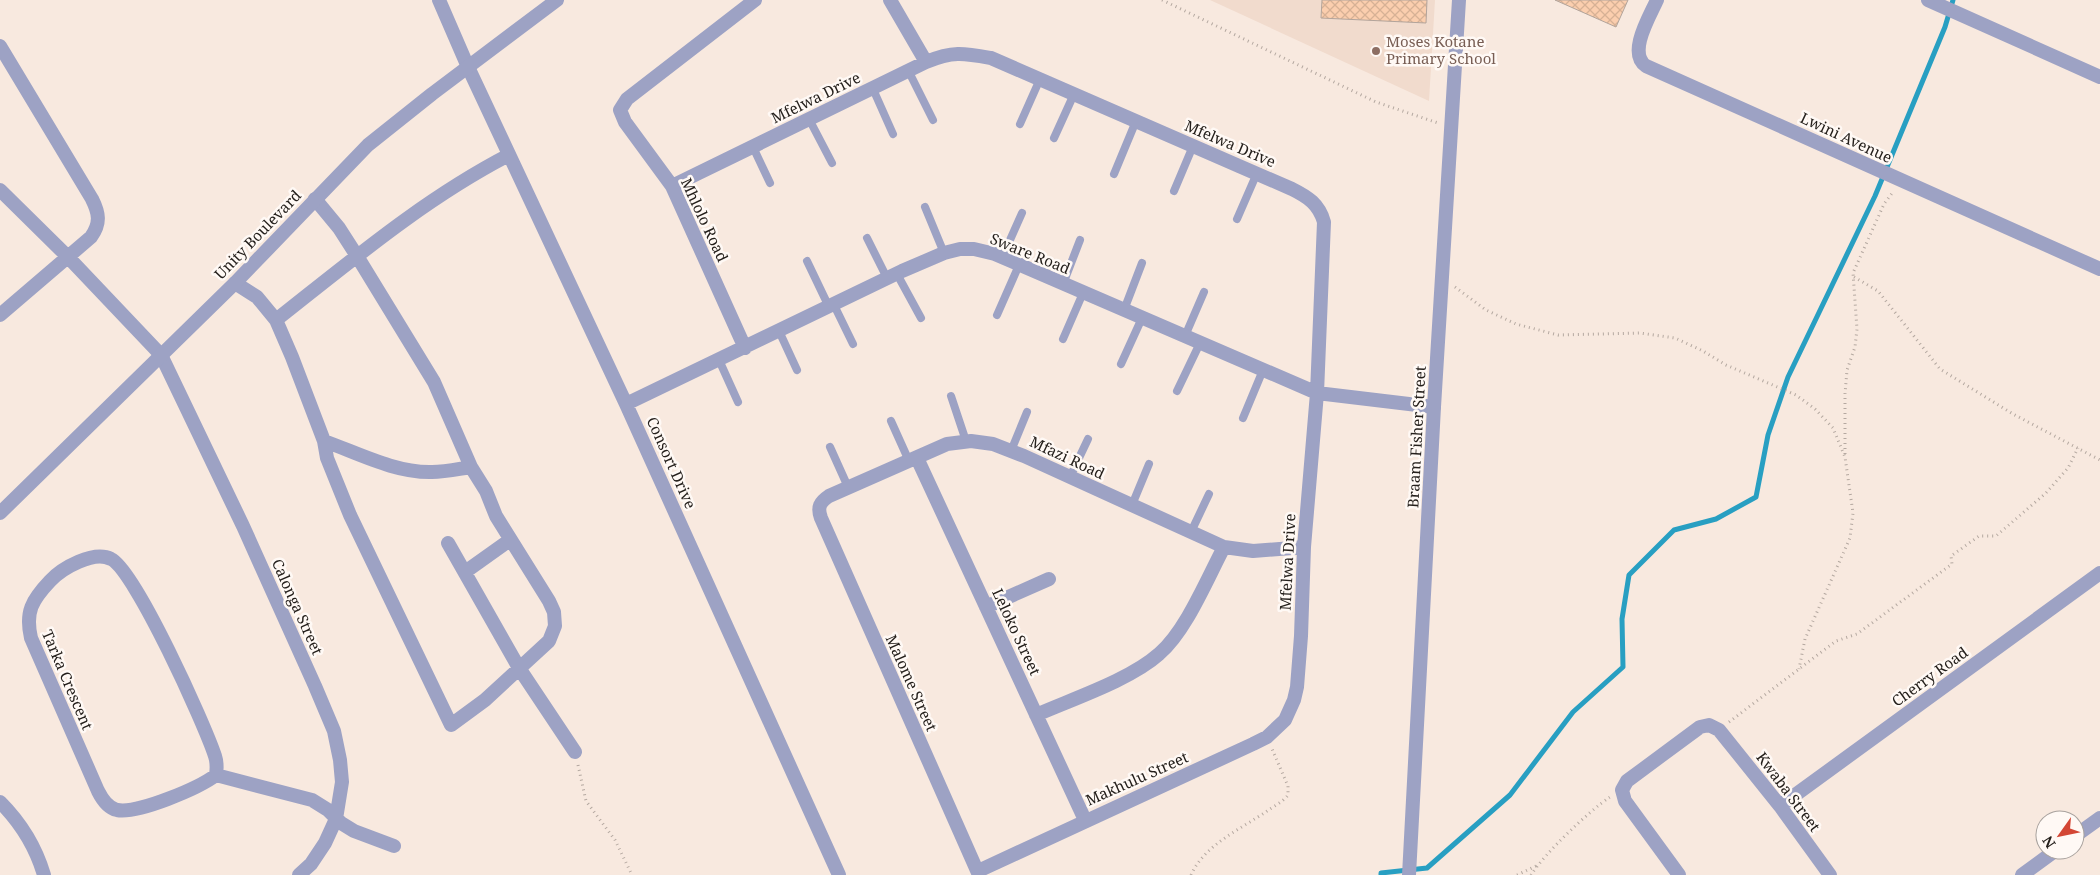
<svg xmlns="http://www.w3.org/2000/svg" width="2100" height="875" font-family="'Noto Serif',serif">
<defs>
<pattern id="building-cross-hatch" width="8" height="8" patternUnits="userSpaceOnUse" patternTransform="scale(1.25)"><rect width="8" height="8" fill="#fbceae"/><path d="M0 0l8 8M0 8l8-8" fill="none" stroke="#d7b195"/></pattern>
</defs>
<rect width="100%" height="100%" fill="#f8e9df"/>
<!-- built -->
<path fill="#f1dbcd" d="M1210,0H1435L1429,101Z"/>
<g fill="none" stroke-linecap="round" stroke-linejoin="round">
<!-- stream -->
<path stroke="#289fc2" stroke-width="5" d="M1381,875V873L1427,868L1510,795L1573,712L1623,667L1622,619L1629,575L1674,530L1716,519L1756,497L1768,435L1788,377L1875,196L1945,27L1953,0"/>
</g>
<!-- building -->
<path fill="url(#building-cross-hatch)" stroke="#b2a49b" d="M1322,0H1427L1426,23L1321,18Z
M1555,0H1628L1616,27Z"/>
<g fill="none" stroke-linecap="round" stroke-linejoin="round">
<!-- path -->
<path stroke="#b4a8a0" stroke-width="3" stroke-dasharray="1 4" stroke-linecap="butt" d="M1162,0L1376,102L1438,123
M1854,277L1878,291L1940,369L2013,414L2100,460
M1455,287L1486,310L1516,324L1558,335L1640,333L1675,338L1703,351L1726,365L1796,395L1815,409L1833,428L1845,457L1853,513L1850,538L1805,639L1799,669
M1845,454V394L1847,370L1855,347L1857,329L1853,273L1884,204L1893,192
M1729,722L1836,641L1857,634L1952,564L1951,556L1979,536H1996L2046,493L2068,468L2078,448
M578,765L586,801L615,840L632,875
M1191,875C1204,845 1241,829 1267,811C1274,806 1283,802 1288,795V786L1272,749
M1517,875L1536,866
M1531,875C1544,854 1590,810 1610,797"/>
<!-- service -->
<path stroke="#9da2c4" stroke-width="8" d="M908,70L933,120
M873,89L893,134
M809,119L832,163
M1020,124L1040,79
M1054,138L1074,94
M753,147L770,183
M1114,174L1136,121
M1174,191L1193,146
M925,207L944,253
M1237,219L1257,173
M867,238L887,278
M1002,258L1022,213
M807,261L829,307
M897,274L921,318
M1063,284L1080,240
M834,305L853,344
M1124,310L1142,263
M997,315L1019,265
M779,331L797,370
M1185,336L1204,292
M1063,339L1083,293
M719,360L738,402
M1121,364L1142,318
M1177,391L1200,343
M951,396L966,441
M1243,418L1263,370
M891,421L909,461
M830,447L848,487
M1011,451L1027,412
M1070,477L1088,439
M1132,505L1149,464
M1191,532L1209,494"/>
<!-- minor -->
<path stroke="#9da2c4" stroke-width="14" d="M439,0L468,67L626,404L839,875
M890,0L926,62
M1657,0C1650,16 1627,53 1646,66L2100,269
M1928,0L2100,77
M0,46L92,199C99,213 101,223 91,237L0,315
M672,186L926,62C953,51 963,53 991,58L1292,189C1308,197 1319,204 1324,222L1317,393L1304,547L1301,636L1297,687L1294,700L1285,720L1267,737L1253,744L978,871
M0,190L67,256L161,355L243,526L315,686L334,731L340,760L342,782L336,819L325,843L311,864L299,875
M235,283L257,297L276,320L292,357L324,441L327,458L350,515L451,725L485,700L549,641L555,626L554,612L549,601L496,516L486,491L471,467L434,382L357,256L339,228L315,199
M276,320C351,261 424,199 509,155
M745,348L672,186L625,122L620,110L627,99L755,0
M626,404L902,271L944,253L960,249H974L995,254L1317,393L1434,407
M324,441C358,453 395,473 432,472C445,472 458,469 471,467
M917,458L1085,820
M448,543L519,668L575,752
M465,572L510,540
M986,607L1049,579
M1036,715C1072,699 1130,680 1159,654C1186,631 1207,579 1224,547
M216,775C217,768 217,762 215,756C205,725 135,570 111,559C94,550 62,568 50,581C32,600 25,612 31,638L98,791C102,799 108,808 117,810C138,814 199,788 216,775L312,800L328,810L341,823L354,831L394,846
M0,802C20,822 36,848 44,875
M1780,806L2100,573
M2075,836L2100,818
M979,875L821,518C817,507 820,502 829,496L947,444L971,441L993,444L1024,456L1224,547L1253,551L1304,547
M1679,875L1625,801L1622,790L1627,781L1700,727L1709,725L1719,730L1780,806L1830,875
M2022,875L2056,850"/>
<!-- tertiary -->
<path stroke="#9da2c4" stroke-width="14" d="M0,513L235,283L368,145L432,94L557,0
M1409,875L1434,407L1459,0"/>
</g>
<!-- markers -->
<circle fill="#8d6e63" stroke="#fff9f5" stroke-width="2" cx="1376" cy="51" r="5"/>
<g text-anchor="middle" stroke-width="5" stroke-linejoin="round" paint-order="stroke">
<!-- education labels -->
<g font-size="15" fill="#785e54" stroke="#fff9f5" text-anchor="start">
<text x="1386" y="47">Moses Kotane<tspan x="1386" dy="17">Primary School</tspan></text>
</g>
<!-- street labels -->
<g font-size="15" fill="#25201c" stroke="#fff9f5">
<text transform="translate(816 98) rotate(-26)" y="5">Mfelwa Drive</text>
<text transform="translate(1846 138) rotate(25)" y="5">Lwini Avenue</text>
<text transform="translate(1230 144) rotate(23)" y="5">Mfelwa Drive</text>
<text transform="translate(704 220) rotate(65)" y="5">Mhlolo Road</text>
<text transform="translate(258 235) rotate(-46)" y="5">Unity Boulevard</text>
<text transform="translate(1030 254) rotate(22)" y="5">Sware Road</text>
<text transform="translate(1417 437) rotate(-87)" y="5">Braam Fisher Street</text>
<text transform="translate(1067 458) rotate(25)" y="5">Mfazi Road</text>
<text transform="translate(671 463) rotate(66)" y="5">Consort Drive</text>
<text transform="translate(1288 562) rotate(-87)" y="5">Mfelwa Drive</text>
<text transform="translate(297 607) rotate(66)" y="5">Calonga Street</text>
<text transform="translate(1016 632) rotate(65)" y="5">Leloko Street</text>
<text transform="translate(1930 677) rotate(-36)" y="5">Cherry Road</text>
<text transform="translate(67 680) rotate(67)" y="5">Tarka Crescent</text>
<text transform="translate(911 683) rotate(66)" y="5">Malome Street</text>
<text transform="translate(1137 779) rotate(-24)" y="5">Makhulu Street</text>
<text transform="translate(1788 792) rotate(53)" y="5">Kwaba Street</text>
</g>
</g>
<!-- north arrow -->
<g transform="translate(2060 835) rotate(237)"><circle r="24" fill="#fff9f5" stroke="#a8a29e"/>
<path d="M0-4L9 19L0 12L-9 19Z" fill="#d34634"/>
<text y="-8" font-size="14" font-weight="bold" text-anchor="middle" fill="#25201c">N</text>
</g>
</svg>
